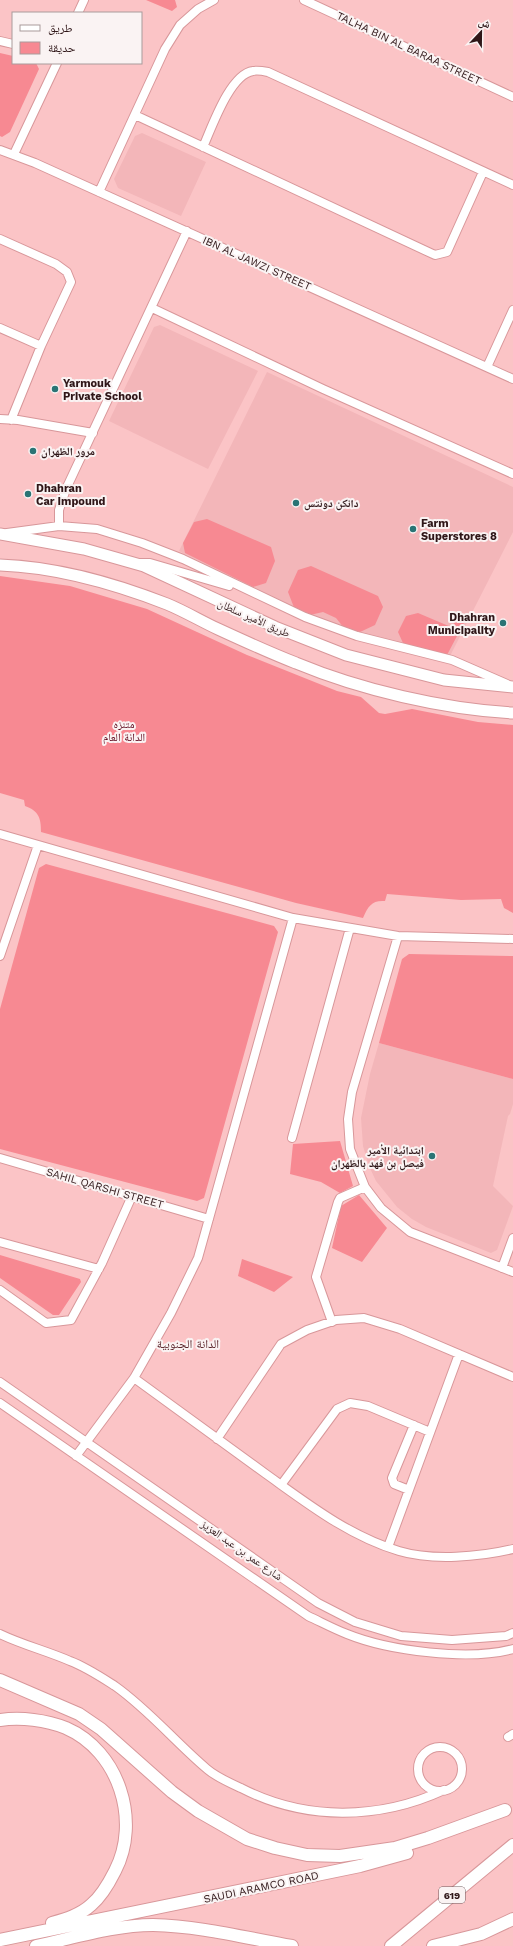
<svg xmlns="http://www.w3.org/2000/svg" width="513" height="1946" font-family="'Work Sans','Noto Naskh Arabic',sans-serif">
<rect width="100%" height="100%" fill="#fbc4c6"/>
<!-- built -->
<path fill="#f3b6b9" d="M142,133L206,162L181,216L118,188L114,179L135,136Z
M160,325L258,371L208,469L109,421L154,327Z
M267,372L513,487V532L449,658L340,628L295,610L179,551Z
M379,1043L513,1079V1104L510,1114L508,1116L493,1186L513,1206L497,1250L491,1253L426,1227L412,1219L397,1207L376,1181L369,1166L363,1146L361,1118L370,1074Z"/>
<!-- green -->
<path fill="#f78992" d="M146,0H175L177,7L172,11Z
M0,53L13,56V63H36L39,69L10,132L2,137L0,136Z
M207,519L271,547L275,561L266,583L253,587L185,553L183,543L194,522Z
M311,566L378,596L383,607L375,625L360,632L344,628L336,618L323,612L310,615L295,610L288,592L298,570Z
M0,576L70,586L147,609L247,655L337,691L361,697L379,713L385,714L412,709L478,722L513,725V913L504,908L501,899L461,900L387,894L385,901C372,900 368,906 363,918L296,903L41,832C41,818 39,811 25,806L24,800L0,793Z
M418,613L451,627L460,616L466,619L447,655L403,643L398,632L406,616Z
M46,864L274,926L278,932L204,1198L197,1201L0,1149V1009L39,868Z
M409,954L513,956V1079L379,1043L402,959Z
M340,1141L353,1186L340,1193L321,1182L290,1174L293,1144Z
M359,1195L387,1228L362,1262L332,1248L341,1206Z
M0,1255L80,1279L81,1282L59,1315H53L0,1278Z
M242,1259L293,1277L274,1292L238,1276Z"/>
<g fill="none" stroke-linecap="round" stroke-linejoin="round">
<defs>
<path id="minor" d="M304,0L513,97
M78,13L84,0
M0,41L13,44
M135,115L435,255L447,252L483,172
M203,147C212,127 230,74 253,71C257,70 263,71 268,72L513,185
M0,150L35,163L513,379
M14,154L57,63
M99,192L165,49L180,25L198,9L214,0
M0,239L56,264L67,272L71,282L41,346L11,420
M152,308L323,389L513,474
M0,328L41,346
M487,367L513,310
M0,419L18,420L93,433
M59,526V510L66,489L187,231
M7,533L59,526L97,529L142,543L183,559L305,617L357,636L452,660L507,684
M140,563H150L229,586
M0,834L293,918L398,936L513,939
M398,936L352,1092L348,1119L350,1149L365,1187L381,1208L410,1232L513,1272
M0,956L38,845
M292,1138L350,928
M0,1158L209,1219
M0,1242L99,1269
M502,1268L513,1238
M0,1290L46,1323L71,1320L102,1263L132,1196
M332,1322L316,1277L338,1202L340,1198L365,1187
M134,1378C178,1410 222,1442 266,1474C308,1504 349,1536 399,1551C432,1561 480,1557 513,1549
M0,1382L318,1603L355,1622L401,1636L452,1640L506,1636L513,1633
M0,1403L308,1616C321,1622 334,1629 347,1634C389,1651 469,1661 513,1649
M217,1439L281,1344L307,1330L336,1320L364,1318L400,1329L513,1377
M76,1456L134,1378L171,1313L198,1258L293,918
M281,1485L337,1409L350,1403L368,1406L430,1432
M409,1490L394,1484L392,1478L414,1425
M388,1547L459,1354
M0,1634C23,1645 47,1651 70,1661C86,1667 101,1677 115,1686C149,1710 175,1742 207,1769C216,1777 230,1783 241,1788C305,1821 379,1820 444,1790
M508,1737L513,1734
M418 1769a22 22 0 1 1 44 0a22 22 0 1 1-44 0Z"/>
<path id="major" d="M0,534L84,549L144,566L275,627L346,655L444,680L513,687
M0,565C58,567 113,583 167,604C184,611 201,621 218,629C244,641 270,653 296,663C361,690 443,709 513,713"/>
<path id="highway" d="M0,1680L79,1714L101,1729L172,1792L198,1811L247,1839L275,1848L307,1855L340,1856L395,1848L428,1838L505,1810
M0,1720C21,1717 46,1720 66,1728C119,1751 141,1821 115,1871C109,1883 102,1896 91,1905C80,1915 66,1919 52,1923
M0,1940L360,1866L407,1853
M36,1946C74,1938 114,1925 153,1925C200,1926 246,1938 292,1946
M391,1946L513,1845
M433,1946L481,1934L513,1919"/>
</defs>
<!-- minor casing -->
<use href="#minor" stroke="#d8979a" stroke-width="10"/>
<!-- major casing -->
<use href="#major" stroke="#d8979a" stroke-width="13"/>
<!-- highway casing -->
<use href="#highway" stroke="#d8979a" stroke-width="14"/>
<!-- minor -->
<use href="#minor" stroke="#fff" stroke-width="8"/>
<!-- major -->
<use href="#major" stroke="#fff" stroke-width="11"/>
<!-- highway -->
<use href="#highway" stroke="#fff" stroke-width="12"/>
</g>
<!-- markers -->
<g fill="#2a7475" stroke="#faf3f3" stroke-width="1.5">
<circle cx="55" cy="389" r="4"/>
<circle cx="33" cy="451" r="4"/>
<circle cx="28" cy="494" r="4"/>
<circle cx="296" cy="503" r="4"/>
<circle cx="413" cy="529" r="4"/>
<circle cx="503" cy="623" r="4"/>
<circle cx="432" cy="1156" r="4"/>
</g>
<g text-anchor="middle" stroke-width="4" stroke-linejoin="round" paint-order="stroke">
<!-- shield labels -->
<rect fill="#faf3f3" stroke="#6c585a" stroke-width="1" x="439" y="1887" width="26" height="16" rx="3"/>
<g font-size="10" font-weight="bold" fill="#2f1618">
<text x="452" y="1899">619</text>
</g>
<!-- street labels -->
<g font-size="11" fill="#2f1618" stroke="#faf3f3">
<text transform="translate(409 48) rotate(25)" y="4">TALHA BIN AL BARAA STREET</text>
<text transform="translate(257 263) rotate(24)" y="4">IBN AL JAWZI STREET</text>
<text transform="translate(254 618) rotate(24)" y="4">طريق الأمير سلطان</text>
<text transform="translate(105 1188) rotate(16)" y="4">SAHIL QARSHI STREET</text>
<text transform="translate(242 1550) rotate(35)" y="4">شارع عمر بن عبد العزيز</text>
<text transform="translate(261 1887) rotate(-12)" y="4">SAUDI ARAMCO ROAD</text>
</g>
<!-- poi labels -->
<g font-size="11" font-weight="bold" fill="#2f1618" stroke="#faf3f3" text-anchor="start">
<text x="63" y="387">Yarmouk<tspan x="63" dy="13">Private School</tspan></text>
<text x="41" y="455">مرور الظهران</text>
<text x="36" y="492">Dhahran<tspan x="36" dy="13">Car Impound</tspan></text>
<text x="304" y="507">دانكن دونتس</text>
<text x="421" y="527">Farm<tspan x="421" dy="13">Superstores 8</tspan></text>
<text x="495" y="621" text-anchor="end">Dhahran<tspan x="495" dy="13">Municipality</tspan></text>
<text x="424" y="1154" text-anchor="end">ابتدائية الأمير<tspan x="424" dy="13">فيصل بن فهد بالظهران</tspan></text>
</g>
<!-- park labels -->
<g font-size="11" fill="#5e071c" stroke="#faf3f3">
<text x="124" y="728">متنزه<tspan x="124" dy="13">الدانة العام</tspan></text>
</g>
<!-- neighbourhood labels -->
<g font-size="12" fill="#592329" stroke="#faf3f3">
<text x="188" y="1348">الدانة الجنوبية</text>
</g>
</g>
<!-- legend -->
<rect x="12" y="12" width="130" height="52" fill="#faf3f3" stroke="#a99b9b"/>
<rect x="20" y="25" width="20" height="6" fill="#ffffff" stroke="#a99b9b"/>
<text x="48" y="32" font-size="12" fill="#2f1618">طريق</text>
<rect x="20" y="42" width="20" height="12" fill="#f78992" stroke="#a99b9b"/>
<text x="48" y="52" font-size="12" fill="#2f1618">حديقة</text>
<!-- north arrow -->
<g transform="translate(481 32) rotate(22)" stroke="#faf3f3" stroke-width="3" paint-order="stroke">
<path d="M0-3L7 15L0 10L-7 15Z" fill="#2f1618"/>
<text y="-6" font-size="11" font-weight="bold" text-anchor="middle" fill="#2f1618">ش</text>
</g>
</svg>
